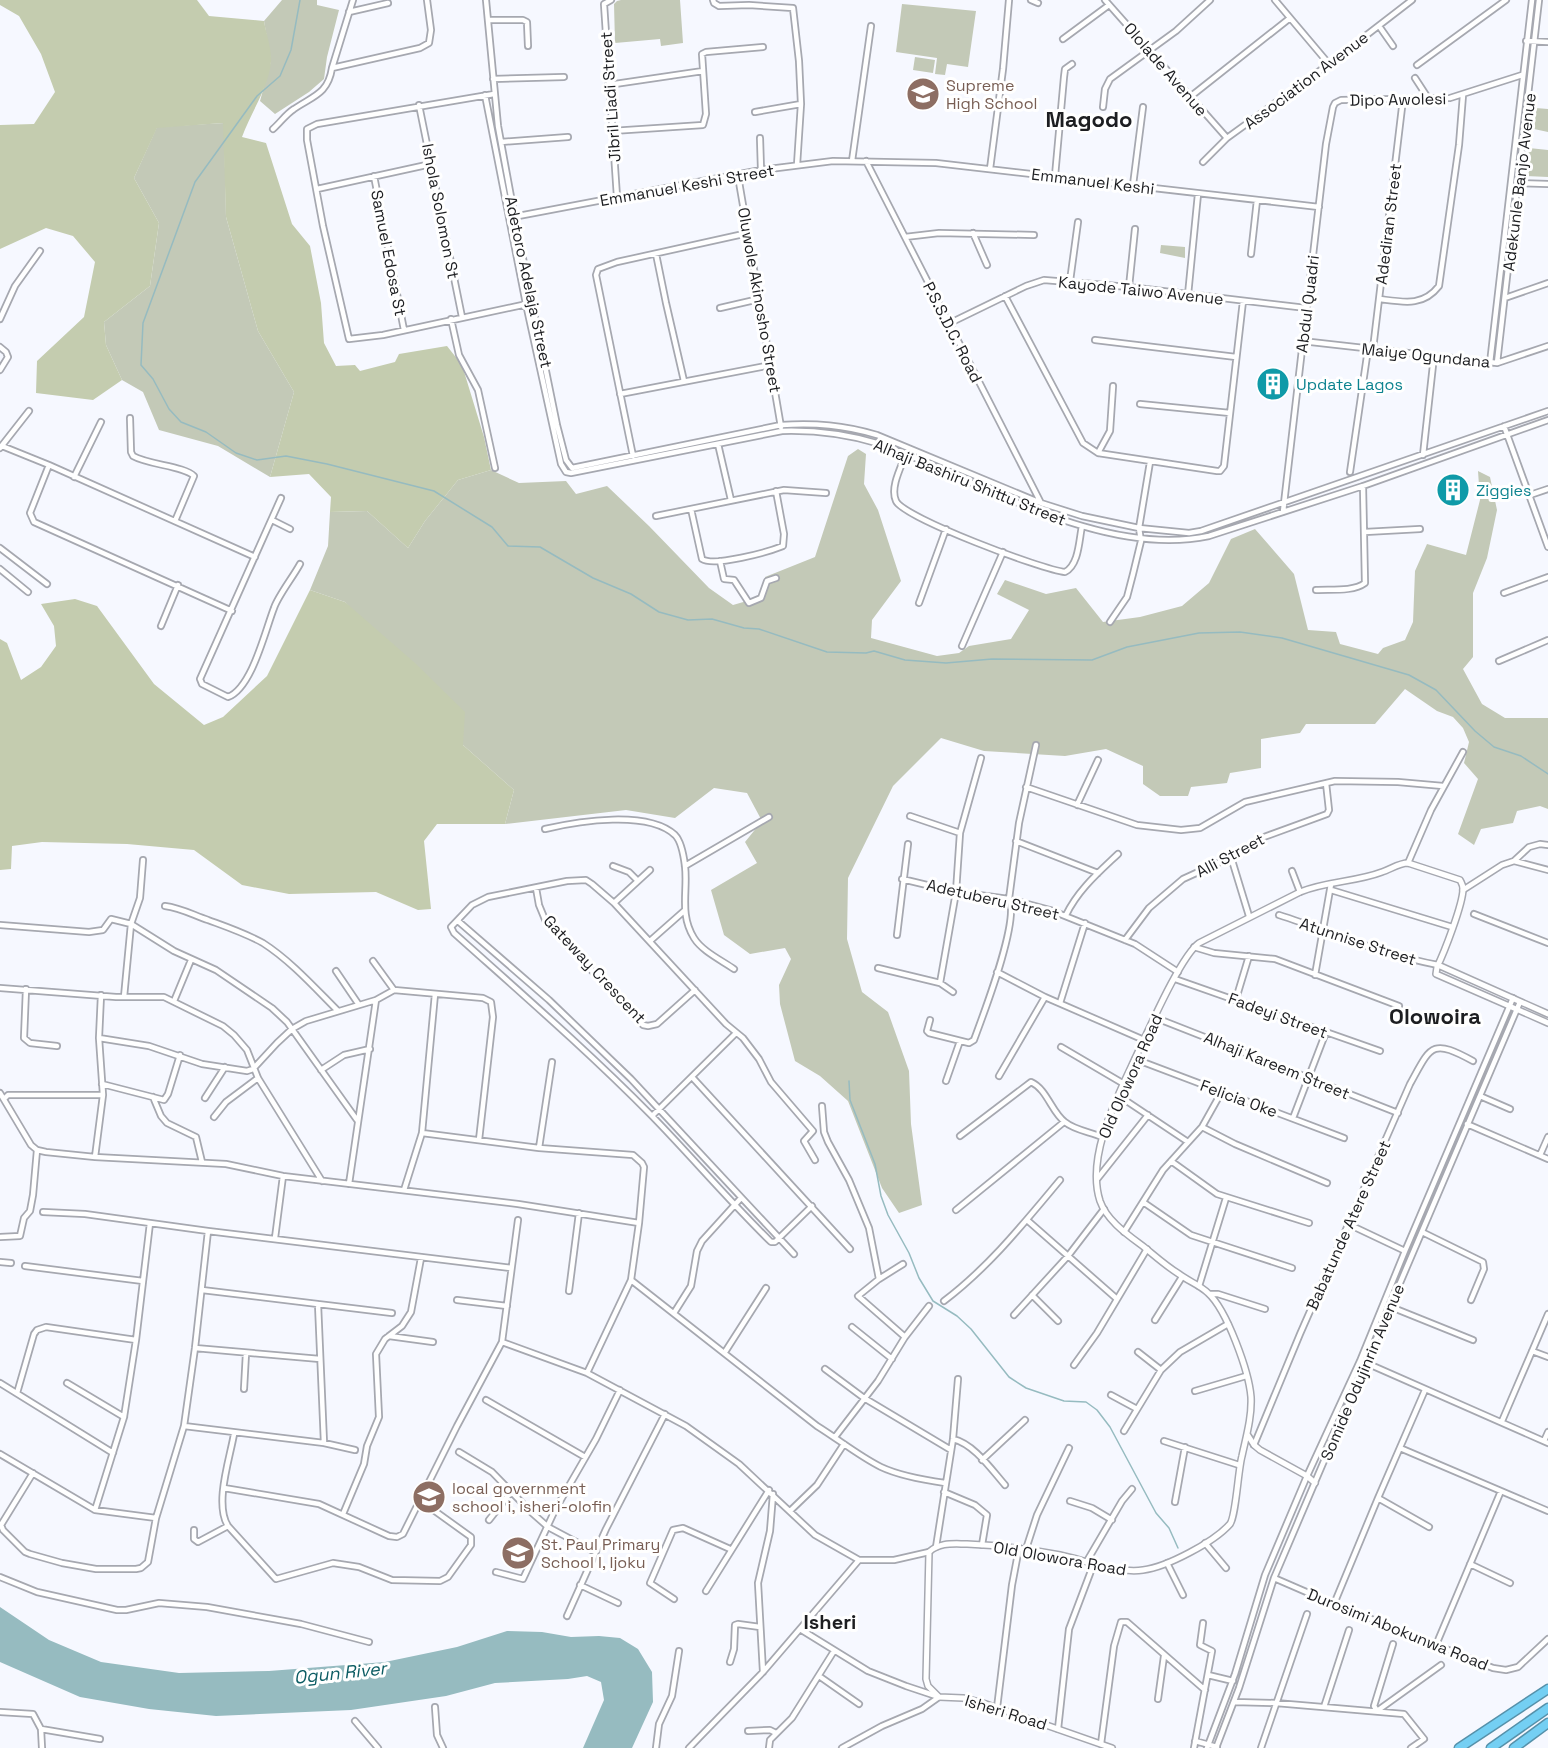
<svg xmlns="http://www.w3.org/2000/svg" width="1548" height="1748" font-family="'Space Grotesk',sans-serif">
<rect width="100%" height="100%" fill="#f6f8ff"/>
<!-- green -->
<path fill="#c3c9b7" d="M282,0H317V5L339,10L327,57L324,79L309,92L275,114L260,101L271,61L264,21Z
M621,0H680L683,43L661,46L660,39L615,43L614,4L617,1Z
M902,4L976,11L968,67L947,64L945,75L935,74L937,58L896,52Z
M915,57L935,60L933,73L913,70Z
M1536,108L1548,109V132L1534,129Z
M224,123L226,217L258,331L294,392L270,477L218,446L159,430L143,392L122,380L106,345L104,322L150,286L159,223L134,178L157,127Z
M1529,148L1548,150V177L1526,176Z
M1161,245L1185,247V258L1160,253Z
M858,449L866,454L864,484L878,510L901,581L872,620L871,638L937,656L959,653L969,646L1011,639L1029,610L997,594L1005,580L1046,594L1076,588L1103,622L1140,617L1182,606L1209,583L1231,539L1255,529L1294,574L1308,630L1336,632L1340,644L1378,654L1383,648L1405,640L1413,622L1415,571L1427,544L1466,555L1480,500L1478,471L1490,477L1497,510L1487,558L1473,593V657L1463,669L1482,704L1505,718H1548V809L1540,806L1517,811L1513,823L1481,829L1474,845L1458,834L1478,779L1464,763L1469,742L1463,728L1453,717L1437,711L1405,689L1375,724H1306L1300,733L1261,739V768L1230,773L1227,783L1191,787L1188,796H1160L1143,784V766L1106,749L1065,756L984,751L941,738L893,786L848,878L847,939L862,992L888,1012L909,1071L911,1124L922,1205L899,1213L882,1188L848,1101L820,1076L795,1061L780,1004L779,985L791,959L785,948L750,954L724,935L711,890L757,863L745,842L762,821L747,793L714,788L675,818L626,810L505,824L514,790L463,745L345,602L310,590L328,546L330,512L367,511L408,548L425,521L458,480L491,470L519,483L566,481L576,494L607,486L649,526L709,588L733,605L764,596L765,577L815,557L848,456Z"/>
<!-- forest -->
<path fill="#c4ccaf" d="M0,0H197L209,16L264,21C266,33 272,50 271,62C268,89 251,112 242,137L266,143L292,224L310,246L321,303L324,343L336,366L355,365L360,371L395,362L399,354L447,346L462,365L484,437L491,470L458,480L425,521L408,548L367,511L330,512L331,497L309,474L270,477L294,392L258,331L226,217L223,123L157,128L134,178L159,223L150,286L104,322L106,345L122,380L93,400L36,393L37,361L84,317L95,262L73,236L46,228L0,249V125L34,124L55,92L41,54L19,16L0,5Z
M310,590L345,602L415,663L465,712L463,745L514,790L505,824H437L424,841L431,909L418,910L376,892L289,894L242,885L194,850L127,844L42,842L12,846L11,869L0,870V639L7,643L21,680L41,667L56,646L54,626L41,604L75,599L97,606L154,684L204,725L223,717L267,676Z"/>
<!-- water -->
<path fill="#96bbc0" d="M0,1607L49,1640L101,1662L179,1673L269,1671L385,1662L457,1647L507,1631L542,1632L571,1637L599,1636L620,1638L638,1649L652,1672L653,1702L632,1748H583L604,1700L601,1682L587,1676L568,1679L495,1683L446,1696L351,1710L216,1716L149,1709L80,1697L0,1662Z"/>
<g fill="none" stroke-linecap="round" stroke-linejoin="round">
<!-- stream -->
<path stroke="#96bbc0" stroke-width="1.5" d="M300,0L291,50L280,76L257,96L195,182L143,323L141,365L153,379L169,409L181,422L206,432L236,453L257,460L286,456L327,464L434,491L492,527L508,546L540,547L593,578L631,594L659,612L688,620L712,619L744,628L759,629L827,652L866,653L874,651L905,660L946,663L992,659L1092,660L1127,647L1199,633L1240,632L1282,638L1409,675L1436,690L1475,731L1494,747L1521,756L1548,774
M849,1081L850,1100L875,1164L881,1196L888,1215L909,1253L919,1278L933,1301L957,1316L971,1329L1009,1377L1026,1388L1064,1401L1086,1402L1097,1410L1110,1427L1156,1513L1169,1528L1178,1548"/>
<defs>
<path id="minor" d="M486,0L498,126L516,224L557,425L566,460L572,468L781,425C816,423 843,425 877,435L1041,503L1082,516L1139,528L1189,533L1201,531L1548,411
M611,0L604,4L617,197
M713,0L714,3L719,6L749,5L793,8L799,61L801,104L797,165
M1031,0L1038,3
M1105,0L1227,138
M1275,0L1329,64
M349,12L388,3
M489,20H523L527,22L528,46
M1379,26L1393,46
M1063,39L1109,5
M1526,41L1548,42
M1417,65L1506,0
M332,68L353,0
M1415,78L1428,98
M493,79L564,77
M608,85L703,71
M494,94L317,124L307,129V140L323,226L349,339L383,335L527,304
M485,95L526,304L561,464L566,472L571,473L782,431C816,430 847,434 880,444C978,480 1102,559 1209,536L1363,486L1548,420
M1190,97L1290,18
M419,105L462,317
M1103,107L1105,89L1110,79L1176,31L1210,0
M755,112L801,104
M273,129C280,123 286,114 294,109C313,96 328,94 332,68L420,48L429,43L431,30L427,0
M612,131L703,125L706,114L702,54L706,52L763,47
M760,138L761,170
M501,142L568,137
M852,161L871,26
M866,161L1041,503
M1203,162L1227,138L1329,64L1412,0
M990,169L1003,69L1009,0
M374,176L404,330
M738,176L781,427
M1055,176L1064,77L1065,69L1072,64
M1519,183L1548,184
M1133,185L1143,107
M317,189L431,164
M513,217L761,170L833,161L936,163L1319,207
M973,233L987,265
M905,237L939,233L1034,235
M656,254L666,303L684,381
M1251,254L1257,200
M1070,281L1078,222
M1129,287L1135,229
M1188,295L1198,194
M1005,296L1083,443L1098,453L1217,471H1220L1224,466L1243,301
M1505,298L1548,283
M1379,299C1403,302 1423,307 1439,286L1459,145L1463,95
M720,308L759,299
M0,319L15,286L40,251
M451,319L459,355L478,390L495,468
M948,324L1026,286L1044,280L1129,287L1306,308
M1095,340L1236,357
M1302,341L1497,363L1548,346
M0,347L6,352L8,357L0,370
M1373,349L1403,99
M1490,363L1532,0
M1497,363L1539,0
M620,394L771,365
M1140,404L1230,413
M130,418L131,452L133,456C149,465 184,466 194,476L175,521
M1504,426L1548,547
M718,444L731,500
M2,446L49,465L255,557
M0,448L29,411
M908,448C904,462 889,486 896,501C904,518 1043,570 1065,572C1079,565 1079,540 1082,526
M1098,453L1110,431L1113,386
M1423,455L1434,356
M633,456L596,275L598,269L617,262L748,233
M49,465L30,513L34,522L232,611
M1350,472L1368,349
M74,477L101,422
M1530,495L1548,489
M281,498L200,679L202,684L228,697C252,688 265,631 274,608C278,596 293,577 300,564
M691,509L702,559C714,567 768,552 783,546L784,534L776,491
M1283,512L1326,144L1333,107L1335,103L1341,100L1450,98L1522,75
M656,516L784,490L826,493
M272,520L290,529
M1365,532L1420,529
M0,548L47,584
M720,561L724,579L734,580L749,603L761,598L767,581L776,578
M0,569L28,592
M1316,590C1330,589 1353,592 1365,583L1363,486
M1504,593L1548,577
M919,603L946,529
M1110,622L1127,597L1133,574L1141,541L1139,528L1150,462
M161,626L178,585
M962,646L1003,552
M1499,661L1548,640
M1026,787L1137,825L1181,830L1200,828L1245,802L1335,781L1398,782L1443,786
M1077,805L1098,760
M910,816L960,833
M545,829C579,821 648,810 675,835C681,841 684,858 685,866C688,891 679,914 694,938C702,951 721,960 734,969
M1016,841L1098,873
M1231,857L1249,916
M1514,861L1548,870
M1408,863L1431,810L1463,752
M613,866L629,872L638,881
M685,866L769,817
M1292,871L1300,892
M902,879L956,892L1009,899L1050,910L1135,944L1178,972
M536,888L539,905L546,922L643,1025L648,1026L657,1024L695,990
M1331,890L1452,927
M1463,890L1502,865L1514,861L1529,847L1540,844L1548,845
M614,903L650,870
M165,906C181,908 193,915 208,920C227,927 245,933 263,943C291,961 315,988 338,1011
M1474,914L1548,943
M1066,915C1078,890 1098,873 1118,854
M1279,915C1332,932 1383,955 1438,965
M458,921L549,1000L631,1079L794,1254
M0,925L89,932L103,930L111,919L131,924L174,951L216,970L272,1008L287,1022L357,1120
M897,935L908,844
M1125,940L1149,908L1183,879L1231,857L1264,837L1327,814L1329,810L1326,783
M650,941L684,911
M1194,947L1214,953L1275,959L1399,1006
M373,961L394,990
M878,968L940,983L953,992
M336,971L359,1005
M997,972L1045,997L1144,1040
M1315,975L1331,884
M1175,979L1380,1051
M940,983L956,892L960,833L981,758
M0,988L116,997H164L223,1026L234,1035L247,1050L258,1078L322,1181
M26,989L24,1038L30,1043L57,1046
M124,997L131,924L140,898L143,860
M1236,999L1249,956
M174,1001L191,960
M1060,1003L1085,923
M1156,1018L1398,1113
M930,1020L927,1031L929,1033L969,1043L974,1040C983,1015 1020,920 1009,899L1019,823L1036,745
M99,1038L149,1046L202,1064L247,1071L253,1069L277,1043L292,1029L306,1021L376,1000
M1061,1047L1124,1084
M1135,1059L1344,1138
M321,1070L344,1055L370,1049
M999,1076L1045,997
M692,1077L850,1249
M946,1081L960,1041
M102,1084L164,1100L168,1094L180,1055
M0,1093L31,1145L37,1150L46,1152L95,1157L226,1164L283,1176L518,1204L639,1223L631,1280L587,1373
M1119,1096L1188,1142
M1480,1096L1510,1109
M153,1097L161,1116L167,1123L196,1137L202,1162
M5,1098L8,1095H103
M205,1098L225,1067
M822,1106L824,1132L828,1142L849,1180L869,1228L879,1279
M652,1116L736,1033
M214,1117L226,1102L258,1078
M1293,1118L1326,1032
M1467,1124L1548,1159
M1202,1127L1235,1144L1327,1183
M422,1133L539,1148L633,1155L642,1163L644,1167L639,1223
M960,1136L1031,1082C1047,1089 1052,1113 1065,1122C1074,1130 1091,1132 1102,1137
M539,1148L552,1062
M1540,1155L1548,1137
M95,1157L103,1095L99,1038L101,995
M1171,1161L1217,1194L1309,1223
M1098,1178L1148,1115
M349,1184L376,1000L394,990L483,998L491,1002L493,1017L479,1140
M404,1190L422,1133L435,994
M1143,1202L1191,1235L1292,1268
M812,1206L775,1242H771C729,1201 692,1157 652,1116C589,1052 521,993 454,933L451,927L472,905L488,897L567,881L586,880L592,884L614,903L726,1024L743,1038L759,1059L771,1082L813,1131L804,1141L815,1160
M956,1210L1064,1122
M43,1212L85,1214L208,1231L511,1268
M1027,1220L1117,1299
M1348,1224L1405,1251
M1124,1232L1163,1170L1202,1127L1221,1093
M1422,1232L1483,1262L1484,1269L1471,1300
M0,1237L20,1236L24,1218L30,1211L33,1195L37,1150
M275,1238L283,1176
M0,1262L11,1263
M903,1264L879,1279L858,1296L905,1337
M25,1266L143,1281
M631,1280L817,1426C838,1439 859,1456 881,1467C900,1476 924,1480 945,1483
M1199,1286L1226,1198
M202,1290L392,1313
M569,1291L579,1213
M1210,1294H1218L1265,1309
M1032,1295L1058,1321
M457,1300L507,1306
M944,1301C989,1267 1024,1223 1060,1180
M318,1304L324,1443
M1391,1307L1473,1340
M674,1313L691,1286L697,1251L702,1241L741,1198
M1014,1315L1068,1256L1104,1209
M1155,1320L1182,1277
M852,1327L892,1359
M389,1336L433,1342
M502,1342L587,1373L686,1426L739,1464L815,1535L859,1560H894L929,1552
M195,1348L320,1359
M1532,1351L1548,1357
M725,1352L766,1288
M1138,1352L1161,1370
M1364,1362L1548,1443
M1074,1365L1097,1333L1147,1249
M825,1369L864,1398L951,1450
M0,1383L113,1453
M67,1383L124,1417
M244,1389L246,1353
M1195,1391L1246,1376
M17,1393L34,1334L37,1330L46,1327L136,1340
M1111,1395L1137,1409
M486,1400L585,1457
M1502,1421L1548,1314
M184,1426L324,1443L355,1450
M1124,1431L1161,1370L1180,1352L1228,1324
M234,1434C230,1458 214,1504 228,1526L276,1579L333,1563L359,1567L392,1580L440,1581L448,1577L471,1545V1537L421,1501
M835,1437L878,1381L905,1337L929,1306
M953,1439C974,1444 991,1469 1005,1485
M1164,1441L1239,1465
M1544,1441L1548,1432
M1254,1445L1300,1334L1410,1084C1431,1046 1431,1038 1473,1061
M1400,1448L1548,1511
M459,1452L492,1472L531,1512L548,1527L595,1552
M0,1454L95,1510L156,1518
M982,1460L1025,1420
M33,1473L1,1525L3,1530L25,1552L30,1554L62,1563L96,1569H136L141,1568L148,1562L156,1518L184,1426L195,1348L208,1231
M224,1488L319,1504L389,1536L397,1537L403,1534L457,1426L502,1342L518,1220
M944,1492L975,1505L987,1515L982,1545
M1378,1498L1429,1527
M1070,1501L1092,1508L1112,1520
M1175,1502L1185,1447
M95,1510L124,1417L136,1340L150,1223
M790,1511L817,1485L844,1444
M343,1514L364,1464L367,1446L379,1417L376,1354L385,1339L402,1326L411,1312L421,1258
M489,1520L511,1492
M194,1530V1539L198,1542L228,1526
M1205,1543L1226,1568
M936,1547L953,1439L958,1379
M1026,1549L1037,1515L1069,1448
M1087,1561L1122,1501L1132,1489
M1167,1563L1183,1595
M1470,1564L1510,1583
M496,1572L523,1579L555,1510L596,1439L620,1390
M0,1577L37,1592L117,1610H126L159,1603L207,1607L301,1624L369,1642
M1274,1578L1334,1604L1493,1668L1506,1670L1518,1667L1548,1639
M580,1585L618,1603
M706,1591L769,1490
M674,1599L650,1583L673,1530L683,1528L730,1549
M1334,1604L1378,1498L1425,1390
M567,1616L606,1529L665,1414
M800,1629L868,1671L906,1686L939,1697L922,1709L882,1726L842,1748
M1393,1644L1374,1706L1377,1711L1441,1665
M1436,1645L1501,1491
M730,1662L734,1649L735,1625L738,1624L760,1627
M763,1672L758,1583L770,1531L773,1494
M1208,1675L1233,1681
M819,1676L859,1704
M1158,1699L1164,1656
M1234,1702L1276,1703L1404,1714L1424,1739L1411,1748
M435,1707L437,1735L443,1748
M1324,1707L1349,1630
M997,1708L1012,1585L1019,1548
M0,1712L33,1714L41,1729L42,1748
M355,1721L378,1748
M41,1729L100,1739
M1058,1729L1069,1629L1094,1563
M748,1731L770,1730L776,1733
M1195,1741L1217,1747
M1101,1744L1114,1646L1121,1622H1127L1205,1690
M656,1748L659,1724L672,1696L679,1651
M689,1748L763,1672L859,1560
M769,1748L770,1740L792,1718L834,1651
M1194,1748L1212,1651L1200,1645L1203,1623
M1207,1748L1235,1674L1265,1575L1307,1476L1360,1361L1405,1251L1513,998
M1216,1748L1239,1688L1274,1578L1520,1002
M1261,1748L1307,1614"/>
<path id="tertiary" d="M1438,965L1548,1014
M1247,1434L1254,1445L1260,1450L1307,1476L1315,1483
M1112,1748L983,1703L963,1698L939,1697L928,1686L926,1679L929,1552C940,1542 953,1544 967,1544C998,1545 1029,1549 1060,1555C1084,1560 1119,1574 1143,1570C1167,1567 1214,1542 1230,1524C1236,1516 1238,1470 1242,1456C1246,1437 1252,1417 1251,1397C1249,1372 1227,1310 1208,1293C1200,1285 1188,1281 1179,1274C1166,1266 1155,1256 1144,1247C1128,1235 1107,1221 1100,1201C1085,1154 1120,1092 1139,1050C1150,1027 1181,956 1199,943L1300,892C1327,881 1356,882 1382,872C1391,869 1399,863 1408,863L1460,880C1462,884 1463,885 1463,889C1463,904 1444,953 1437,967L1436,974L1548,1023"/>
<path id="motorway" d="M1459,1748L1548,1689
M1491,1748L1548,1708
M1514,1748L1548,1723"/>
</defs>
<!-- minor casing -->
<use href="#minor" stroke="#a6a8b0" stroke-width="8"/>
<!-- tertiary casing -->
<use href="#tertiary" stroke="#a6a8b0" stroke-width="8"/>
<!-- motorway casing -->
<use href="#motorway" stroke="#5691aa" stroke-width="11"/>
<!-- minor -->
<use href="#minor" stroke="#fff" stroke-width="4.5"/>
<!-- tertiary -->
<use href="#tertiary" stroke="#fff" stroke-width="5"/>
<!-- motorway -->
<use href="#motorway" stroke="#74cff3" stroke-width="8"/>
</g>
<!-- icons -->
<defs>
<symbol id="school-disc" viewBox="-11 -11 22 22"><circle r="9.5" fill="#8d6e63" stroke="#fff"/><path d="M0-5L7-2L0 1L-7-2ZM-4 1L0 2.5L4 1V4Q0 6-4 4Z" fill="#fff"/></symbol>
<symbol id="building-disc" viewBox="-11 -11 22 22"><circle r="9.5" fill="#0f9aa8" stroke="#fff"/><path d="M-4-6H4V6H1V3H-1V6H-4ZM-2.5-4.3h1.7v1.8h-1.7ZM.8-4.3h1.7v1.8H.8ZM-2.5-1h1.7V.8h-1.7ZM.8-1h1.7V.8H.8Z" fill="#fff"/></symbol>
</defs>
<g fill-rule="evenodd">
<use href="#school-disc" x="904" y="75" width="38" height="38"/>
<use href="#building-disc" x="1254" y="365" width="38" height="38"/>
<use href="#building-disc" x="1434" y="471" width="38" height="38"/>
<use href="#school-disc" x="410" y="1478" width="38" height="38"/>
<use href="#school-disc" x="499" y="1534" width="38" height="38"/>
</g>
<g text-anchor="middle" stroke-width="6" stroke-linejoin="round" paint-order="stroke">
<!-- street labels -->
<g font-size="16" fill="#1d1e21" stroke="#fff">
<text transform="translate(1166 69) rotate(49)" y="6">Ololade Avenue</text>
<text transform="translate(1306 80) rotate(-37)" y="6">Association Avenue</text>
<text transform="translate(610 97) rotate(-94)" y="6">Jibril Liadi Street</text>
<text transform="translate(1398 99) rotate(-1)" y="6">Dipo Awolesi</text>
<text transform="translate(1093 181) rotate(7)" y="6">Emmanuel Keshi</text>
<text transform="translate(1519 182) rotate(-83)" y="6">Adekunle Banjo Avenue</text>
<text transform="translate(687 185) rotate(-10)" y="6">Emmanuel Keshi Street</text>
<text transform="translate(441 211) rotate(79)" y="6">Ishola Solomon St</text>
<text transform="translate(1388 224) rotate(-83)" y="6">Adediran Street</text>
<text transform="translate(389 253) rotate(79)" y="6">Samuel Edosa St</text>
<text transform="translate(529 282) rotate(78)" y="6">Adetoro Adelaja Street</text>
<text transform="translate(1141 290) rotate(6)" y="6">Kayode Taiwo Avenue</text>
<text transform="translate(760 300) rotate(80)" y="6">Oluwole Akinosho Street</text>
<text transform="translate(1307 304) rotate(-83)" y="6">Abdul Quadri</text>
<text transform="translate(953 332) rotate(63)" y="6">P.S.S.D.C. Road</text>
<text transform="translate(1426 355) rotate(6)" y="6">Maiye Ogundana</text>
<text transform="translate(970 482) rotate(22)" y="6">Alhaji Bashiru Shittu Street</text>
<text transform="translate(1230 855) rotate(-28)" y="6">Alli Street</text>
<text transform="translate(993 899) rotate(13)" y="6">Adetuberu Street</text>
<text transform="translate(1358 941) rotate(18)" y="6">Atunnise Street</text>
<text transform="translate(595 969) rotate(47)" y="6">Gateway Crescent</text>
<text transform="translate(1278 1015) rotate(20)" y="6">Fadeyi Street</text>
<text transform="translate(1277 1065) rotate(22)" y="6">Alhaji Kareem Street</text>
<text transform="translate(1130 1076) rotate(-66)" y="6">Old Olowora Road</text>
<text transform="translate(1239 1098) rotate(20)" y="6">Felicia Oke</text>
<text transform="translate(1348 1225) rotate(-66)" y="6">Babatunde Atere Street</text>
<text transform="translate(1362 1372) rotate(-67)" y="6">Somide Odujinrin Avenue</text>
<text transform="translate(1060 1558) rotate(10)" y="6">Old Olowora Road</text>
<text transform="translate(1398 1629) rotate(22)" y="6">Durosimi Abokunwa Road</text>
<text transform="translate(1006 1712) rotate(17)" y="6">Isheri Road</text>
</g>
<!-- education labels -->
<g font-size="16" fill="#785e54" stroke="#fff" text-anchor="start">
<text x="946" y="91">Supreme<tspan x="946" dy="18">High School</tspan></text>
<text x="452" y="1494">local government<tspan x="452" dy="18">school i, isheri-olofin</tspan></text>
<text x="541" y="1550">St. Paul Primary<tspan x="541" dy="18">School I, Ijoku</tspan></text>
</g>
<!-- culture labels -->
<g font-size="16" fill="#0d838f" stroke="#fff" text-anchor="start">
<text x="1296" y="390">Update Lagos</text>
<text x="1476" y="496">Ziggies</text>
</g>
<!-- water labels -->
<g font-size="18" font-style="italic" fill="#0c5c63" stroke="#fff">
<text transform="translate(340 1673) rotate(-6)" y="6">Ogun River</text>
</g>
<!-- quarter labels -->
<g font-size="20" font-weight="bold" fill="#1d1e21" stroke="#fff">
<text x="830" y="1629">Isheri</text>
</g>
<!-- district labels -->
<g font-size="22" font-weight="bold" fill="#1d1e21" stroke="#fff">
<text x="1089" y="127">Magodo</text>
<text x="1435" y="1024">Olowoira</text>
</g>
</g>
</svg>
